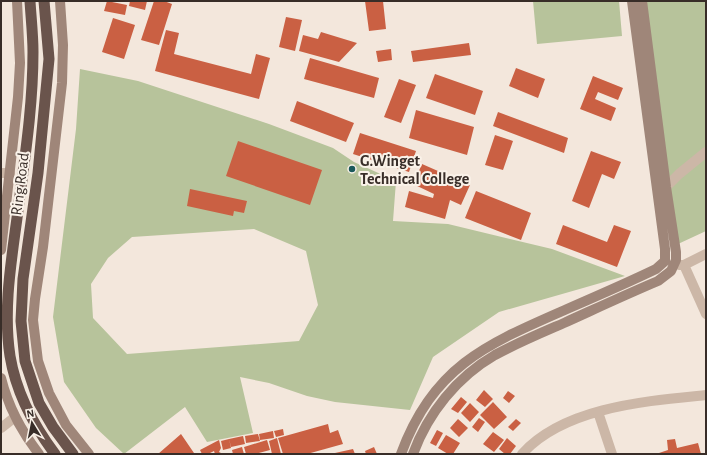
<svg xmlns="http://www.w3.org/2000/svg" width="707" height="455" font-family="'Alegreya Sans',sans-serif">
<rect width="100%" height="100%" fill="#f3e7dc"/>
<!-- green -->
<path fill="#b7c39b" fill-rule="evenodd" d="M533,1H619L622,36L537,44Z
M639,1H706V231L678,244Z
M80,69L138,81L269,124L333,148L354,162L396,181L393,221L448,224L552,249L625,276L499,312L433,357L410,410L335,402L307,396L269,383L240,377L253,433L207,442L185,407L124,454L96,428L64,382L53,317L76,129ZM254,229L306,251L318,305L299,341L127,354L93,318L91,284L108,258L132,237Z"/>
<!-- building -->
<path fill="#ca6043" d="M107,1L127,5L125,15L104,11Z
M130,1H147L145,10L129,6Z
M154,1H164L172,4L159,45L141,40Z
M365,1H383L386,29L369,31Z
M286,17L302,20L295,51L279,47Z
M113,18L135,25L124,59L102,52Z
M166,30L179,33L174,54L251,74L256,54L270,58L259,99L155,71Z
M321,32L357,43L339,62L299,51L303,35L318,39Z
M469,43L471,55L413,62L411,51Z
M391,49L392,60L378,62L376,51Z
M310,58L379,78L374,98L304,79Z
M516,68L545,79L538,98L509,86Z
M435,74L483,91L475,115L426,98Z
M593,76L623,88L618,100L598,92L595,99L616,108L611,121L580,109Z
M399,79L416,85L401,123L384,117Z
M297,101L354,123L346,142L290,121Z
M416,110L474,127L467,155L409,138Z
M498,112L568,138L564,153L493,126Z
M360,133L416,151L409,172L353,154Z
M495,135L513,141L503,170L485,165Z
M238,141L322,170L310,205L226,176Z
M591,151L621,162L614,179L602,174L589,208L572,201Z
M422,164L470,185L461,205L450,200L445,219L405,207L409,191L433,198L434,194L413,184Z
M190,189L247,201L244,213L234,211L233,216L187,206Z
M476,191L531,213L521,240L465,218Z
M563,225L607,242L614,225L631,231L617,267L556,244Z
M484,390L493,399L485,407L476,400Z
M508,391L515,396L509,403L503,398Z
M461,397L467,402L458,413L451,409Z
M493,402L507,417L494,429L480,415Z
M470,403L479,412L470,422L461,413Z
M479,418L485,422L478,432L472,427Z
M458,419L468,428L459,437L450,428Z
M516,419L521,423L513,431L508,427Z
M328,424L330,433L338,430L343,444L307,454H283L278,438Z
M283,429L284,435L276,437L274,431Z
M437,430L443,433L436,446L430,443Z
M273,431L274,438L260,440L259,434Z
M493,432L504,440L494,452L483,444Z
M181,434L194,453L190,454H158Z
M258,434L260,441L246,443L245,436Z
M446,435L460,443L453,454H448L438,448Z
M243,436L245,444L231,447L229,439Z
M277,438L281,454H272L269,441Z
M507,438L516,446L510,454H505L499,449Z
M229,439L231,448L223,450L221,441Z
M675,439L677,448L698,443L701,454H656L668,450L667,440Z
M219,440L221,448L219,452L223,454H215L214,451L208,454H202L200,450Z
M267,440L270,450L255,454H246L244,447Z
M242,447L244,454H233L232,450Z
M374,447L377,454H366L365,451Z
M353,449L355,454H335V453Z"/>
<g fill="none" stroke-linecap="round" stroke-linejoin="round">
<!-- minor -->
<path stroke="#ccb7a7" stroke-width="10" d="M1,173H10
M666,187L679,174L706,152
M679,265H684L706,254
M684,265L706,314
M598,412L612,454
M1,428L15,417
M522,454C564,407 647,401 706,395"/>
<!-- secondary -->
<path stroke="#9f8679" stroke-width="10" d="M60,1L63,45L62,83L43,247L35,299L33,320L38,361L49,393L66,425L89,454
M1,250L18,97L20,63L17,1
M1,378C8,406 21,431 39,454
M401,454C433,366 487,344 567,309C597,296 627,283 656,269L665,261V249L632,1
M413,454C428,413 457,377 495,355C517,343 541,333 564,323C595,309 627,294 658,281L671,271L676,260V252L666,187L642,1"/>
<!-- trunk -->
<path stroke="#6a544c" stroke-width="11" d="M30,1C31,18 33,35 33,52C33,108 24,163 17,218C11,263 3,310 10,356C16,392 34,426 55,454
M44,1L49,59L38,173L23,279L21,321L25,361L39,403L53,427L73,454"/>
</g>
<!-- markers -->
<circle fill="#1c595b" stroke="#faf2e9" stroke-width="1.5" cx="352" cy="169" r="4"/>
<g text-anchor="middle" stroke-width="4" stroke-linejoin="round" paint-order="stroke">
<!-- poi labels -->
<g font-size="16" font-weight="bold" fill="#382d28" stroke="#faf2e9" text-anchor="start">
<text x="360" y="166">G.Winget<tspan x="360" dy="18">Technical College</tspan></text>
</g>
<!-- street labels -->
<g font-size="16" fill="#382d28" stroke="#faf2e9">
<text transform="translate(19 184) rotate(-83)" y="6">Ring Road</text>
</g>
</g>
<!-- border -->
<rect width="707" height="455" fill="none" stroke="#382d28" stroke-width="4"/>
<!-- north arrow -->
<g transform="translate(32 423) rotate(350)" stroke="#faf2e9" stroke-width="3" paint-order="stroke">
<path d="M0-3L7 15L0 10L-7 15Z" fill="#382d28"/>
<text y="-6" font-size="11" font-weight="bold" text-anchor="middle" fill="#382d28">N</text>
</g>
</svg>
